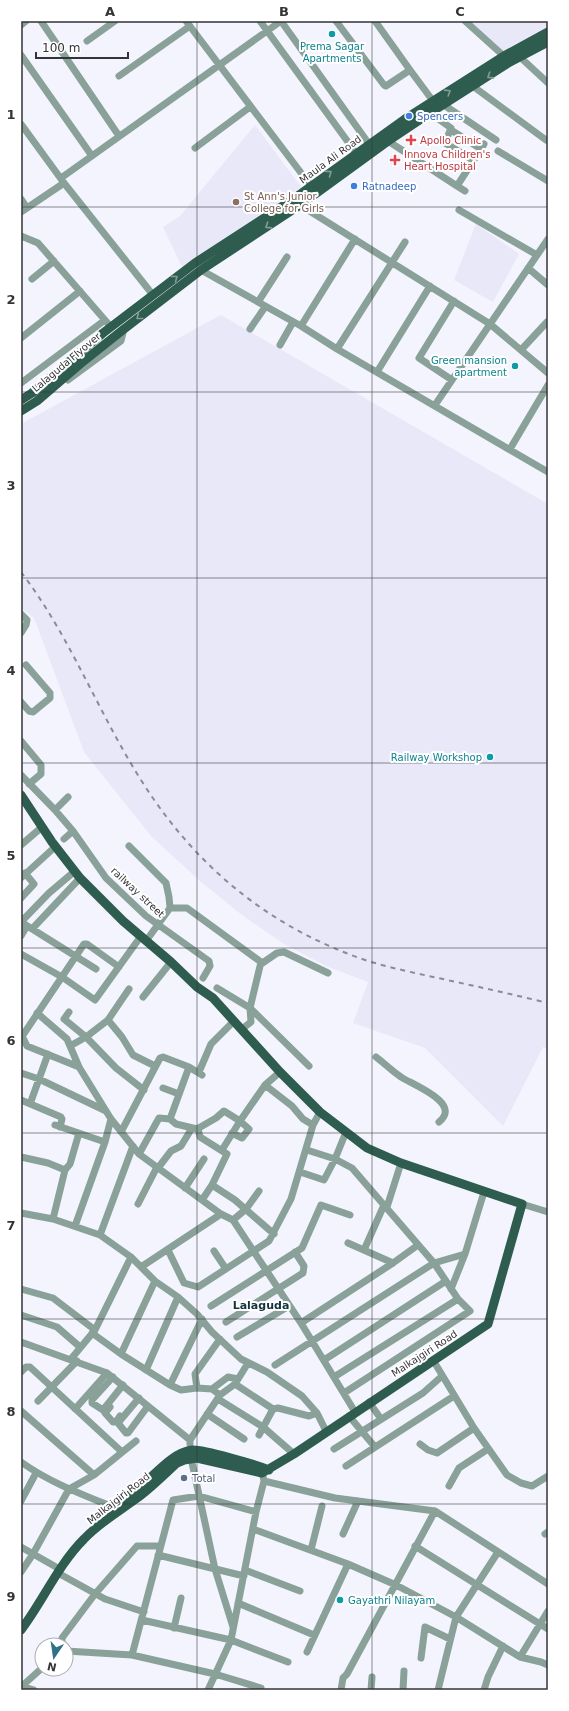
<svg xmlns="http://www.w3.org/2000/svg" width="569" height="1711" font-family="'DejaVu Sans',sans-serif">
<rect width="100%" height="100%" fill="#f3f4fd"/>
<!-- built -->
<path fill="#e8e8f9" d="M468,21H548V28L503,53Z
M255,125L301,187L182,267L163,227L180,216Z
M476,224L519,254L493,302L454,280Z
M221,315L548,504V1049L543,1047L503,1126L425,1048L353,1023L368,982L326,966L284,944L242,915L201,882L151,836L84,752L34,618L21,608V424Z"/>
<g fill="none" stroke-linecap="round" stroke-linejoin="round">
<!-- minor -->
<path stroke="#89a198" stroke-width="7" d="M41,21L119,136
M186,21L311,186
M260,21L356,153
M281,21L369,144
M336,21L384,85L386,86L410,70L375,21
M465,21L506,58
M21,25L26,21
M87,41L115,21
M21,55L92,156
M520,57L548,83
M410,70L433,101
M119,76L190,26
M474,87L546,140
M444,105L496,140
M430,113L451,128L445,143L473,160
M21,124L64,183L153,295
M451,130L481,149
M388,141L457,186L484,144
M195,148L250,107
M498,151L548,181
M61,178L281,21
M457,186L465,191
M21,199L27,208
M300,205L490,324L548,373
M459,210L537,255
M21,212L64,183
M21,236L38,243L111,327
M528,268L548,285
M201,270L301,326L337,349L548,472
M32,279L54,261
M258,302L287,257
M301,326L355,239
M250,329L265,307
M21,338L80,291
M280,345L293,322
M337,349L405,242
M521,350L547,322
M377,372L430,286
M68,380L121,341L124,329
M452,380L419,358L454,301
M21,383L105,320
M435,405L548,239
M510,449L548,385
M21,614L27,620L26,625L21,633
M21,702L29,711L33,712L50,698V693L26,665
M21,741L41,765V774L29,784
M21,775L55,810L73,831L106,878L146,916L209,961L210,966L203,978
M55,810L68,797
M64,839L73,831
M21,845L42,827
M129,846L166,883L169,897L170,908L146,941
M21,878L56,846
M21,898L34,884L25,873
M170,908H187L261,962L250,1008L251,1022L242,1029
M21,922L96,969
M21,922L49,893L75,871
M32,929L80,878
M21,936L27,926
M21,954L62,977L95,1000L141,936
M261,964L277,953L284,952L328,973
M217,988L250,1008L309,1066
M143,997L171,962
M69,1012L64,1019L86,1037L116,1068L144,1090
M37,1013L67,1039L79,1067L111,1119L139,1154L221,1214L233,1220L301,1323L355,1412
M108,1020L122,1037L133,1055L155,1066
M21,1034L27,1046L79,1067
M23,1035L84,944H87L119,967
M70,1046L86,1037L108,1020L129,989
M376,1057C384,1063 392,1071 401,1077C411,1084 463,1103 439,1122
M199,1072L211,1044L234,1021
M280,1072L265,1085L292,1106L303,1119L313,1125
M21,1073L39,1079L106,1111
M163,1088L179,1094
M21,1100L61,1117L62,1119L60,1127
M30,1104L48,1054
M170,1119L189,1067
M55,1125L105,1142
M198,1129L200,1137L227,1154L212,1185L202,1200
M121,1132L160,1058L163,1057L189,1067L202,1075
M222,1150L240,1121L249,1129L242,1138L232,1133
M307,1150L335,1159L352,1168L434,1263L458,1299L334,1377
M139,1154L159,1118L170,1119L176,1124L197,1129L216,1118L224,1111L240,1121L265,1085
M21,1157L48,1163L65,1170
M158,1168L171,1151L181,1146L192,1128
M300,1172L324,1180L335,1159L346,1132
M212,1185L235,1200L274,1234
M185,1188L204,1159
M138,1204L157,1167
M522,1204L548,1212
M387,1207L401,1163
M21,1213L53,1219L100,1235L131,1257L155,1281L178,1297L197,1314L212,1332L241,1359L267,1372L302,1396L317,1413L326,1431
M53,1219L65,1170L70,1164L79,1133
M233,1220L246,1209L259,1191
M75,1226L105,1142L111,1119
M100,1235L133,1146
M348,1243L393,1263
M168,1250L184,1283L198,1287L269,1241L291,1199L313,1125L320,1112
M364,1250L384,1205
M214,1251L226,1269
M141,1267L221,1214
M21,1289L53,1298L95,1330
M451,1289L465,1254
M211,1306L302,1248L321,1205L350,1215
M21,1315L57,1327L80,1347
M226,1322L303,1273L304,1266L295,1252
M301,1323L393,1263L418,1245
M92,1333L121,1354L170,1385L181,1390L197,1388L212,1389L220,1395
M237,1337L289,1306
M21,1342L107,1373L190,1440
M121,1354L155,1281
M71,1359L95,1330L131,1257
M324,1360L446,1281
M433,1360L474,1428L507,1475L521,1483L532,1486L548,1476
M275,1365L434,1263L465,1254L484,1192
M146,1370L178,1297
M21,1372L26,1367H30L122,1452
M113,1377L92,1400V1403L103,1410L123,1385
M235,1384L273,1409L278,1408L309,1416L317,1413
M170,1385L202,1319
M197,1388L195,1374L220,1339
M212,1389L228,1377L238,1379
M344,1393L470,1311L458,1299
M139,1398L118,1423L126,1433H128L148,1406
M218,1399L263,1427L294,1454
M38,1401L77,1361
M369,1402L381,1419
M110,1407L105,1413L113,1422H116L120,1416
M75,1409L107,1373
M21,1411L94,1475
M207,1414L244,1439
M349,1416L375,1447
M259,1435L273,1409
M190,1444V1440L220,1395L235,1384L248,1363
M420,1444L428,1450L437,1453L474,1428
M334,1449L423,1393L442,1376
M191,1458L215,1569L233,1627
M21,1462C49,1482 81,1494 113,1507
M346,1466L454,1396
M264,1481L335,1498L435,1511L548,1584
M449,1486L459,1468L488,1449
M21,1501L36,1473
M253,1529L348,1564L396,1585L456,1617L520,1657L541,1662L548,1665
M343,1534L358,1501
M545,1534L548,1532
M415,1546L548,1629
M21,1547L56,1567
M311,1550L322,1506
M158,1555L244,1576
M245,1570L300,1591
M21,1572L33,1554L69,1489L94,1475L136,1441
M58,1573L105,1599L144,1612
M238,1603L314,1635
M142,1620L231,1640L288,1662
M174,1628L181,1598
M62,1645V1638L95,1594L137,1546H160
M66,1651L132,1655L215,1674L261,1688
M307,1652L348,1564
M132,1655L173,1500L199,1496L256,1512
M520,1657L548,1611
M421,1658L425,1627L450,1639
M21,1686L34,1690
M21,1687L42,1668
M208,1690L231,1640L256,1512L264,1481L263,1476
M341,1690L343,1678L347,1674L435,1511
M371,1690L372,1677
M403,1690L404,1671
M438,1690L456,1617L498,1552
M484,1690L488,1677L503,1646"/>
<!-- major -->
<path stroke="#2e5c4e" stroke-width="9" d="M21,400L32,393L103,333L195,263L295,198L408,117L504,56L548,32
M21,411L37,401L80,364L124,329L201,270L300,205L388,141L430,113L510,62L548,42
M21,795L52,842L80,878L123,921L171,962L197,987L213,998L280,1072L320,1112L367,1148L401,1163L522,1204L488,1324L294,1454L262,1473L197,1458L184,1460L177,1463C165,1474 153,1486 140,1496C121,1510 100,1522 84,1539C58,1565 43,1601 21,1630
M98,1519C113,1507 128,1497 142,1485C157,1473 172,1453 192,1450C202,1449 258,1465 269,1470"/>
<!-- rail -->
<path stroke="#8b8b92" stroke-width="2" stroke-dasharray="5 5" stroke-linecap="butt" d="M21,572C67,632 94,702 133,767C188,860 264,926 368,961C391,968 415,973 438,978C475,986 511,994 548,1003"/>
</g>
<!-- one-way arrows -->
<defs><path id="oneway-chevron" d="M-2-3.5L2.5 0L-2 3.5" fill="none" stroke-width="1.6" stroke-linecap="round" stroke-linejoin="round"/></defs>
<g stroke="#829d95">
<use href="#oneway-chevron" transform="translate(490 76) rotate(147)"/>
<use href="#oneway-chevron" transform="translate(448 92) rotate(-32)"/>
<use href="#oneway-chevron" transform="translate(329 173) rotate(-36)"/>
<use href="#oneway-chevron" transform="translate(268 226) rotate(147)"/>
<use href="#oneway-chevron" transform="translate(175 278) rotate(-36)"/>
<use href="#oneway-chevron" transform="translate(139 317) rotate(142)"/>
</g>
<!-- grid -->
<path fill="none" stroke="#343438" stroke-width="1" stroke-opacity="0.55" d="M197,21V1690M372,21V1690M21,207H548M21,392H548M21,578H548M21,763H548M21,948H548M21,1133H548M21,1319H548M21,1504H548"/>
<!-- markers -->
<g fill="#0f9aa8" stroke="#fff" stroke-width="1.5">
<circle cx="332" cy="34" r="4"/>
<circle cx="515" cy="366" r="4"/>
<circle cx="490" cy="757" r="4"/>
<circle cx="340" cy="1600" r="4"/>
</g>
<g fill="#3f7fe0" stroke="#fff" stroke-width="1.5">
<circle cx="409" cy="116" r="4"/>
<circle cx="354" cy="186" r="4"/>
</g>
<g fill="#e0444e" stroke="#fff" stroke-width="1.5">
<path d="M409 134h4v4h4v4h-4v4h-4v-4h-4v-4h4z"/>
<path d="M393 154h4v4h4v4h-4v4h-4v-4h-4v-4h4z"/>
</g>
<circle fill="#8d6e63" stroke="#fff" stroke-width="1.5" cx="236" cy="202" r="4"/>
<circle fill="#5c6f8a" stroke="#fff" stroke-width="1.5" cx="184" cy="1478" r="4"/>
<g text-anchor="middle" stroke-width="4" stroke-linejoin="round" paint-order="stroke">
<!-- culture labels -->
<g font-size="10" fill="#0d838f" stroke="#fff" text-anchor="end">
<text x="332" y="50" text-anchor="middle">Prema Sagar<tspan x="332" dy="12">Apartments</tspan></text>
<text x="507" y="364">Green mansion<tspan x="507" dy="12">apartment</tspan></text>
<text x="482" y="761">Railway Workshop</text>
<text x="348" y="1604" text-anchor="start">Gayathri Nilayam</text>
</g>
<!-- shop labels -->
<g font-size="10" fill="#366cbe" stroke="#fff" text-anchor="start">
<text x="417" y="120">Spencers</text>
<text x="362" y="190">Ratnadeep</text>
</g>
<!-- health labels -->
<g font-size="10" fill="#be3a42" stroke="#fff" text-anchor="start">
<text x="420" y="144">Apollo Clinic</text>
<text x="404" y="158">Innova Children's<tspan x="404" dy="12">Heart Hospital</tspan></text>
</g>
<!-- street labels -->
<g font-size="10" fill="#343438" stroke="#fff">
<text transform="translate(330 159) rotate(-36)" y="4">Maula Ali Road</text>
<text transform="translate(66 362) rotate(-40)" y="4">Lalaguda Flyover</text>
<text transform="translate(138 892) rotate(43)" y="4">railway street</text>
<text transform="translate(424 1353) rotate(-33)" y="4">Malkajgiri Road</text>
<text transform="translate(118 1498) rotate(-38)" y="4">Malkajgiri Road</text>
</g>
<!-- education labels -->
<g font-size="10" fill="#785e54" stroke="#fff" text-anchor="start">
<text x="244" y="200">St Ann's Junior<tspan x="244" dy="12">College for Girls</tspan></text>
</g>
<!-- service labels -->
<g font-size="10" fill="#4e5e75" stroke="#fff" text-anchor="start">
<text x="192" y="1482">Total</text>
</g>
<!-- neighbourhood labels -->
<g font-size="11" font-weight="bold" fill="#15333d" stroke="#fff">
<text x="261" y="1309">Lalaguda</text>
</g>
</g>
<!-- border -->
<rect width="569" height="1711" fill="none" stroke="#ffffff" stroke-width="44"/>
<!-- north arrow -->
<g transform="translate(54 1657) rotate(193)"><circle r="19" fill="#ffffff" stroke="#aeaeaf"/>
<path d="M0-3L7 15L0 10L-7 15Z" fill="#327086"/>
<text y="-6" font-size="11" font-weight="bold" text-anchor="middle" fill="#343438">N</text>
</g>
<!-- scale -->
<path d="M36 52v6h92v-6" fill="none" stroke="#343438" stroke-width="2"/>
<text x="42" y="52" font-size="12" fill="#343438" stroke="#ffffff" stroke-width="3" paint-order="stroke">100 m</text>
<rect x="22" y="22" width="525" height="1667" fill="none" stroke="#343438" stroke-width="1.5"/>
<g font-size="13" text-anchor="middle" font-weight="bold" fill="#343438">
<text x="110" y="16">A</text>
<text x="284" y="16">B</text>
<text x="460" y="16">C</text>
<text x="11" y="119">1</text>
<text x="11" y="304">2</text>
<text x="11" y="490">3</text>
<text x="11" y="675">4</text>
<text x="11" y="860">5</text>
<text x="11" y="1045">6</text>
<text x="11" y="1230">7</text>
<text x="11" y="1416">8</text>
<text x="11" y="1601">9</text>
</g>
</svg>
